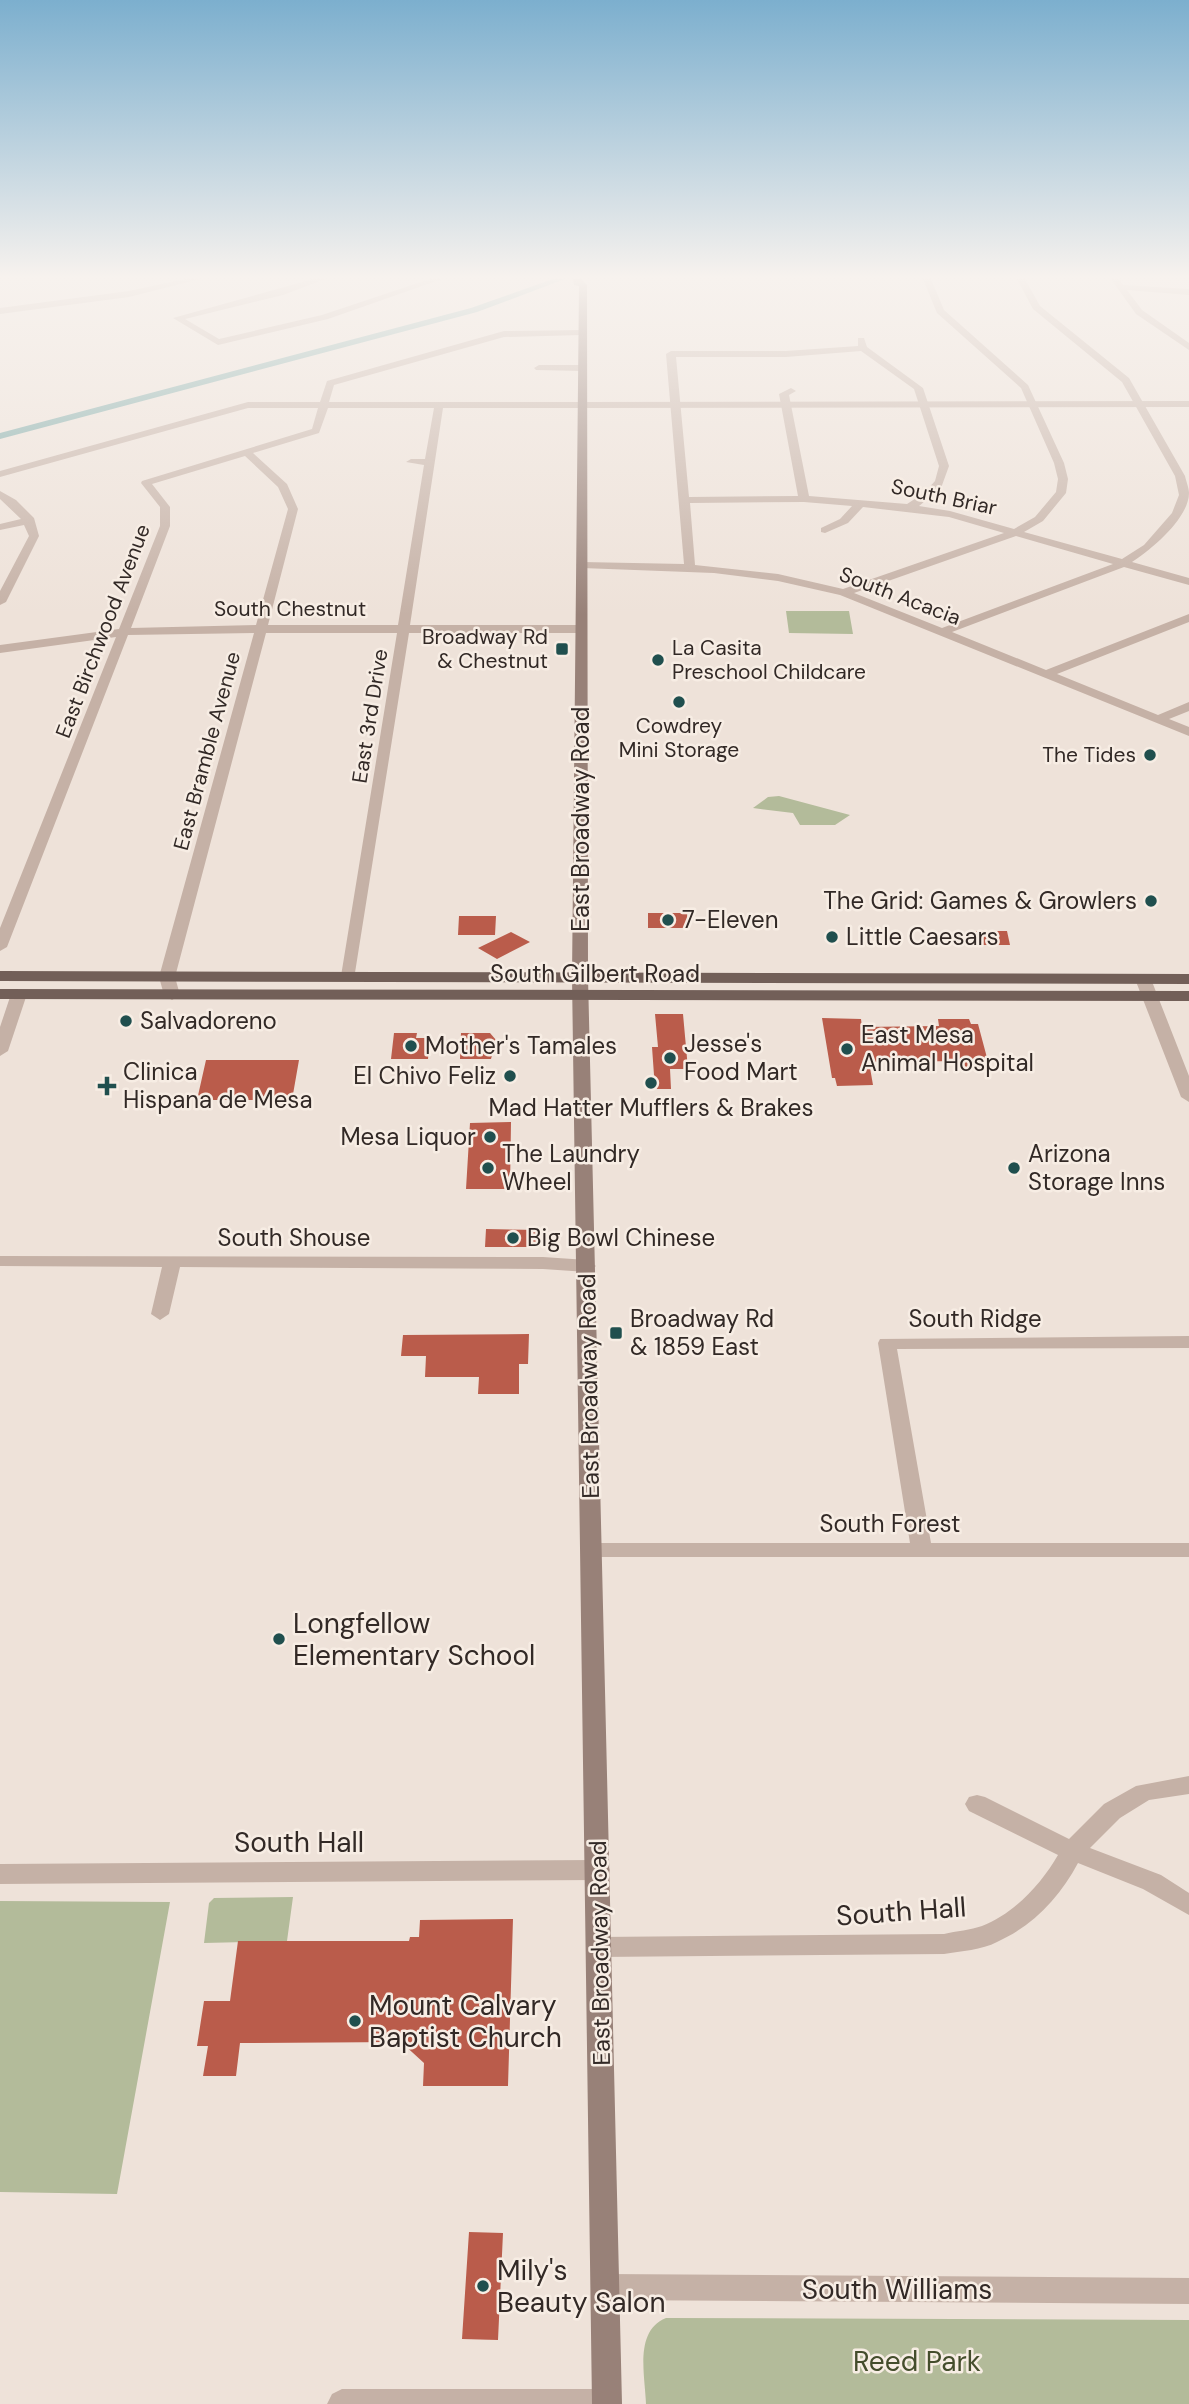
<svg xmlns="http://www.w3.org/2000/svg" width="1189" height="2404" font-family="'DM Sans',sans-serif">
<rect width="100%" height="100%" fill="#eee2d9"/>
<!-- green -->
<path fill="#b3bb9a" d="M786,611H849L853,634L789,633Z
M779,796L850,815L835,825H800L793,813L753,808L768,797Z
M293,1897L287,1941L204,1943L209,1903L214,1898Z
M0,1901L170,1902L117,2194L0,2192Z
M666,2318L1189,2320V2404H646C645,2375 634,2331 666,2318Z"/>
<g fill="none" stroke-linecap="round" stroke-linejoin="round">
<!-- canal -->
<path fill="#7aa8a6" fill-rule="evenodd" d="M553,279H565L477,312L0,439V433L471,308Z"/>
</g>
<!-- building -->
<path fill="#ba5c4b" d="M648,913H687L688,928H648Z
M459,916H496L495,935H458Z
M968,931H1007L1010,945H971Z
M511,932L530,942L497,959L478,948Z
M655,1014H683L688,1069H670L671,1089H655L652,1047H658Z
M822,1018L861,1019L862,1027L939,1026L938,1019H969L971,1024H978L990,1069H964L962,1061L869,1062L873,1085L837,1086L835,1078H832Z
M394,1033H417L416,1038H430L428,1059H391Z
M461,1033H490L496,1040L491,1059H460Z
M206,1060H299L292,1100H197Z
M511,1122L510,1189H466L470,1123Z
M486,1229L540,1230V1247H485Z
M529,1334L528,1364H519V1394H478L479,1377H425L426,1356H401L403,1335Z
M513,1919L508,2086H423L424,2063L401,2042L240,2043L236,2076H203L208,2046H197L204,2001H230L238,1941H409L410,1937H419L420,1920Z
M469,2232L503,2233L498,2340L462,2339Z"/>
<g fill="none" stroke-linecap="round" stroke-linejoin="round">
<!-- minor -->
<path fill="#c5b1a6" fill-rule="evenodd" d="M185,279H200L129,297L0,314V308L129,291Z
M313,279H325L283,295L185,319L219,339L322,315L430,279H442L328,319L218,345L173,318Z
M923,279H931L944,310L1028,385L1064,463L1068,479L1066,493L1043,521L1024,532L1122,559L1144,545L1172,513L1179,495L1175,476L1122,382L1033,309L1017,279H1025L1040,306L1129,378L1185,476C1186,481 1189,488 1189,493C1189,518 1151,550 1132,562L1189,578V585L1124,567L952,632L1046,670L1189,614V622L1057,674L1158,715L1189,702V711L1169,719L1189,727V736L840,595L778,581L714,573L582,568L576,565L582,562L684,564L666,354L671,351H786L858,346V338H864L867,347L923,388L949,466L941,488L919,506L950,511L1014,529L1035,517L1056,492L1058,479L1054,463L1021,388L937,313ZM861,351L914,389L939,466L935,481L924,493L907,504L809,496L789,395L796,391L791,388L779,394L798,496L689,497L676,357H786ZM804,502L852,506L840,519L821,528V532L825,533L848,523L863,507L949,517L1004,533L843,589L778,574L695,565L690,503ZM1016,536L1113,564L942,628L854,593Z
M1111,279H1119L1123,285L1189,289V295L1127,290L1142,310L1189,343V350L1136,314Z
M585,330L582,335L504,337L334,385L329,402H582L587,405L582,408H443L410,625H580L586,629L580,633H409L354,979H344L341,976L397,633H266L175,977L180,995L172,1000L164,995L159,977L254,633L128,635L7,947L0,951V928L116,637L0,653V645L119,629L160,526V507L141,483L142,481L312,429L318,408H248L0,477V471L248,402H320L327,381L504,331ZM328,408H434L425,459H411L406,462L424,465L398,625H268L298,509L287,484L253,453L319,433ZM245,456L278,487L288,509L256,625L131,628L170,526V507L152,484Z
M539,365H582L587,368L582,371L536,370L534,368Z
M0,491L16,500L34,518L39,536L6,602L0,605V591L29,536L24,525L0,530V524L21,519L0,499Z
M1143,974L1151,979L1189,1076V1102L1181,1097L1135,979Z
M19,989L27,994L8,1051L0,1056V1027L11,994Z
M0,1256L543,1257L587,1260L596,1266L587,1272L543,1269L180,1267L169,1314L160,1320L151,1314L162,1267L0,1266Z
M1189,1336V1348L897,1349L931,1543H1189V1557H592L585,1555L582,1550L585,1545L592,1543H910L878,1343L880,1339Z
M1189,1776V1794L1149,1800L1120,1818L1090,1848L1161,1875L1189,1893V1915L1143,1889L1078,1863C1060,1897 1033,1926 997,1942C982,1950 961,1951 944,1954L599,1957L590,1954L587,1947L590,1940L599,1937L944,1934C956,1931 971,1930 982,1926C1014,1914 1042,1883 1058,1855L969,1811L965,1804L969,1797L977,1795L985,1797L1069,1839L1104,1804L1136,1786Z
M598,1860L607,1863L610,1870L607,1877L598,1880L0,1884V1864Z
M605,2274L1189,2278V2304L605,2300L595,2297L591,2287L595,2277Z
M342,2389H607L617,2394L622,2404H327L332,2394Z"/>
<!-- tertiary -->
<path fill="#c5b1a6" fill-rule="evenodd" d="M1189,401V407L582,408L577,405L582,402Z"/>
<!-- secondary -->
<path fill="#988178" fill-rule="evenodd" d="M573,279H581L587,285L588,977L622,2404H592L572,977L579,286L574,285Z"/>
<!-- primary -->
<path fill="#725f58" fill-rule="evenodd" d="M0,971L1189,974V984L0,981Z
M0,989L1189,991V1001L0,999Z"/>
</g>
<!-- sky -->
<linearGradient id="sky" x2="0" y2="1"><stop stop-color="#7cafce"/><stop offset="0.45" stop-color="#f7f2ee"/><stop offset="1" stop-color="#f7f2ee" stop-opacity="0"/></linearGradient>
<rect width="1189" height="615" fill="url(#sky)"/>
<!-- markers -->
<g fill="#204f4e" stroke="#f7ede4" stroke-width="2.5">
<rect x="555" y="642" width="14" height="14" rx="3.5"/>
<circle cx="658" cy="660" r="7"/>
<circle cx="679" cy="702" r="7"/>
<circle cx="1150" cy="755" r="7"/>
<circle cx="1151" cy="901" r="7"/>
<circle cx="668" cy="920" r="7"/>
<circle cx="832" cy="937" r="7"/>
<circle cx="126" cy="1021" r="7"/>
<circle cx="411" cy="1046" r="7"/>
<circle cx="847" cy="1049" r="7"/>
<circle cx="670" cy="1058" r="7"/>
<circle cx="510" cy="1076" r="7"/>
<circle cx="651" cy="1083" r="7"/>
<path d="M103.5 1075.5h7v7h7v7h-7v7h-7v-7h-7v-7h7z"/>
<circle cx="490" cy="1137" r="7"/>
<circle cx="488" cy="1168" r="7"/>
<circle cx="1014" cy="1168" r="7"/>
<circle cx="513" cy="1238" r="7"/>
<rect x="609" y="1326" width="14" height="14" rx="3.5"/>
<circle cx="279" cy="1639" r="7"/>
<circle cx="355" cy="2021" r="7"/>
<circle cx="483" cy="2286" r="7"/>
</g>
<g text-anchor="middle" stroke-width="5" stroke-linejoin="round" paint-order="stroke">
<!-- far-street labels -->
<g font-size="21" fill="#322926" stroke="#f7ede4">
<text transform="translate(944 497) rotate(12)" y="7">South Briar</text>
<text transform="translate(900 596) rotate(21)" y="7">South Acacia</text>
<text x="290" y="616">South Chestnut</text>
<text transform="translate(103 631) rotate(-69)" y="7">East Birchwood Avenue</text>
<text transform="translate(370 716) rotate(-81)" y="7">East 3rd Drive</text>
<text transform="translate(207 751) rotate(-75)" y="7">East Bramble Avenue</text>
</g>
<!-- far-poi labels -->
<g font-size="21" fill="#322926" stroke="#f7ede4" text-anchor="end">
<text x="548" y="644">Broadway Rd<tspan x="548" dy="24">&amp; Chestnut</tspan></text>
<text x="672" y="655" text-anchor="start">La Casita<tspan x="672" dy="24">Preschool Childcare</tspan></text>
<text x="679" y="733" text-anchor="middle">Cowdrey<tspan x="679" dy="24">Mini Storage</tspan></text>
<text x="1136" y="762">The Tides</text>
</g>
<!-- street labels -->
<g font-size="24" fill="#322926" stroke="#f7ede4">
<text transform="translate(581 819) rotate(-90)" y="8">East Broadway Road</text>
<text x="595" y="982">South Gilbert Road</text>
<text x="294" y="1246">South Shouse</text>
<text x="975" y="1327">South Ridge</text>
<text transform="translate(589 1386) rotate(-91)" y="8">East Broadway Road</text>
<text x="890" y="1532">South Forest</text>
<text transform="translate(600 1953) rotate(-91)" y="8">East Broadway Road</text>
</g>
<!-- poi labels -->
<g font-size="24" fill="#322926" stroke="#f7ede4" text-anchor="start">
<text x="1137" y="909" text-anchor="end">The Grid: Games &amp; Growlers</text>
<text x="682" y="928">7-Eleven</text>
<text x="846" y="945">Little Caesars</text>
<text x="140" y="1029">Salvadoreno</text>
<text x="861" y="1043">East Mesa<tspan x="861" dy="28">Animal Hospital</tspan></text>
<text x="684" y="1052">Jesse's<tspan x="684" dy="28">Food Mart</tspan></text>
<text x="425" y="1054">Mother's Tamales</text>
<text x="123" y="1080">Clinica<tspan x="123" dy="28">Hispana de Mesa</tspan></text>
<text x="496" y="1084" text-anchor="end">El Chivo Feliz</text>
<text x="651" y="1116" text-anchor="middle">Mad Hatter Mufflers &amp; Brakes</text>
<text x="476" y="1145" text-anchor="end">Mesa Liquor</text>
<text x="502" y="1162">The Laundry<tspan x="502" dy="28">Wheel</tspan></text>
<text x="1028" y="1162">Arizona<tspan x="1028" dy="28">Storage Inns</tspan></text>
<text x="527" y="1246">Big Bowl Chinese</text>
<text x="630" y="1327">Broadway Rd<tspan x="630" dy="28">&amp; 1859 East</tspan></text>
</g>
<!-- near-poi labels -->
<g font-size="28" fill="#322926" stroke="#f7ede4" text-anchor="start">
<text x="293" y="1633">Longfellow<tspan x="293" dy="32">Elementary School</tspan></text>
<text x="369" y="2015">Mount Calvary<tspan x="369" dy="32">Baptist Church</tspan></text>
<text x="497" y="2280">Mily's<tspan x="497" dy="32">Beauty Salon</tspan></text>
</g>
<!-- near-street labels -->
<g font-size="28" fill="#322926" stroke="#f7ede4">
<text x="299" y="1852">South Hall</text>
<text transform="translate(901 1911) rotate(-4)" y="10">South Hall</text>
<text x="897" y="2299">South Williams</text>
</g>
<!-- near-park labels -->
<g font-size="28" fill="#444d2c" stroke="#f7ede4">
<text x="917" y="2371">Reed Park</text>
</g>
</g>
</svg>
